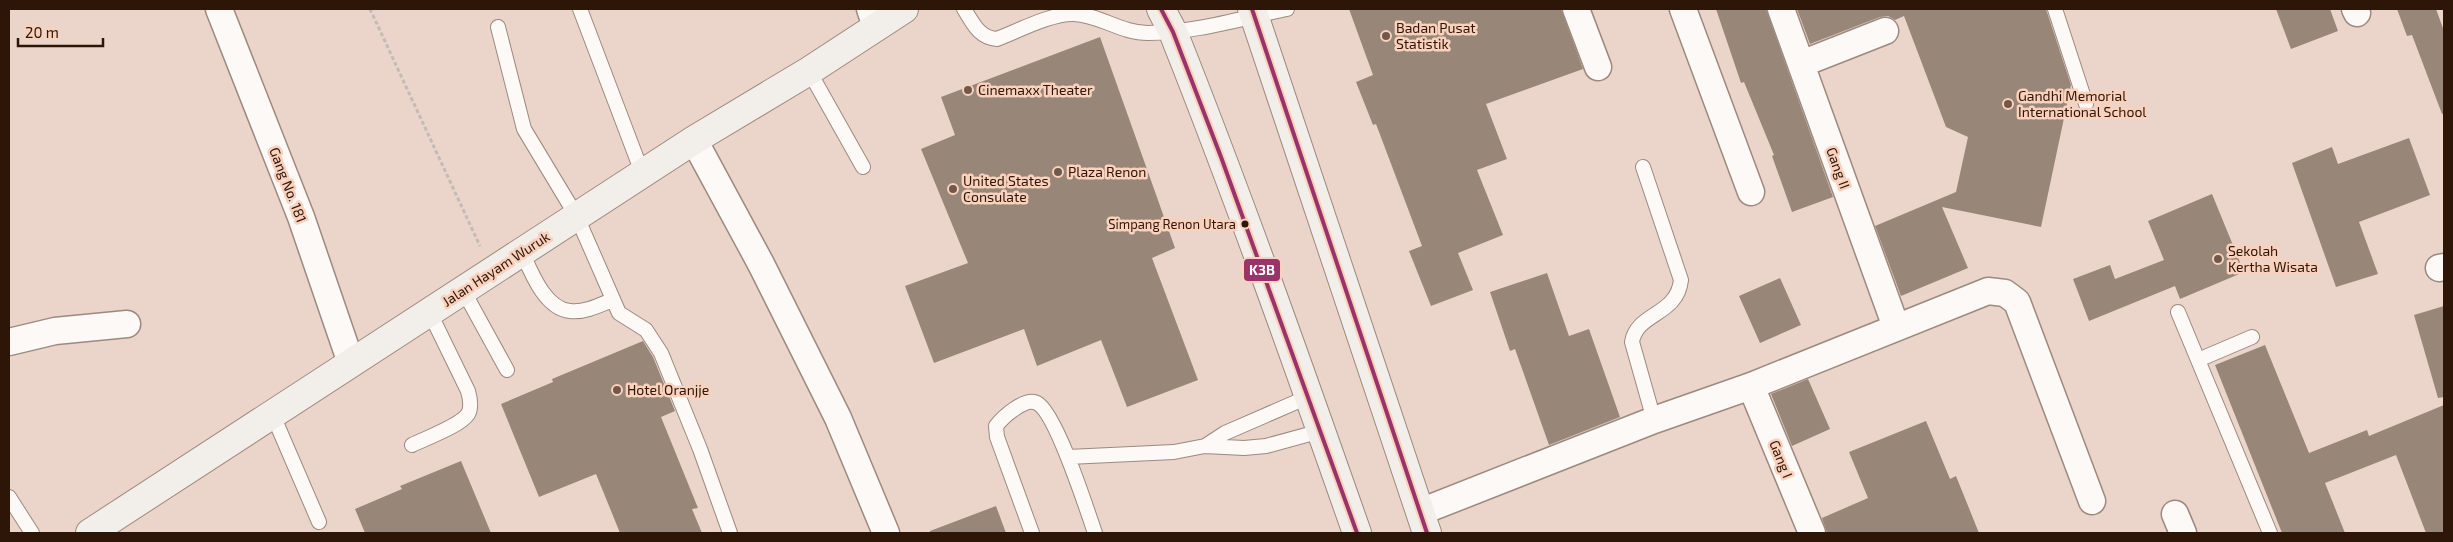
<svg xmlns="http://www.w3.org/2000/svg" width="2453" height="542" font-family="'Exo 2',sans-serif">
<rect width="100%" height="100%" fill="#ebd5ca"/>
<!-- building -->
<path fill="#988779" d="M1349,9H1561L1583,69L1486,104L1507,159L1477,170L1503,235L1458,253L1473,290L1431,306L1409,251L1422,246L1376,124L1373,125L1356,82L1373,75Z
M1716,9H1766L1833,197L1792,212L1772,156L1774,155L1744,82L1741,83Z
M1797,9H2046L2071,85L2041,227L1942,207L1968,268L1901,296L1875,226L1956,192L1968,137L1946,127L1904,16L1895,20L1888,16L1880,17L1810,44Z
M2276,9H2330L2338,31L2291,49Z
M2397,9H2436L2444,31V114H2442L2412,35L2407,36Z
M1100,37L1175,248L1152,258L1198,380L1127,407L1101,340L1037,366L1024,329L934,363L905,286L968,263L921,149L955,135L941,97Z
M2409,138L2430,195L2359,222L2378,274L2336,287L2292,163L2332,147L2338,164Z
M2212,194L2244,272L2180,299L2175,286L2089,321L2073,279L2110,265L2115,279L2164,260L2148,221Z
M1547,273L1569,336L1589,329L1620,417L1549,445L1515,349L1510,351L1490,292Z
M1780,278L1801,325L1760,343L1739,296Z
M2444,306V397L2438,398L2414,315Z
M643,341L653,357L675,411L661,417L698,508L692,509L702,533H620L596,474L539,497L501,404L553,382L552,379Z
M2265,345L2309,453L2367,430L2369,436L2444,405V533H2426L2396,455L2325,483L2345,533H2282L2215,365Z
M1808,379L1830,429L1792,446L1771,394Z
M1926,421L1950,479L1956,476L1979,533H1827L1822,518L1868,498L1849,452Z
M461,461L491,533H365L355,509L402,489L400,486Z
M996,506L1006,533H930V531Z"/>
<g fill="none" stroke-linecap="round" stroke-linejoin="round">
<defs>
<path id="lane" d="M580,9L643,175
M964,9C973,23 979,38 997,39C1018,31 1052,13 1074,14C1100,15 1121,33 1148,33C1194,33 1242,18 1287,9
M2055,9L2086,104
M498,27L524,129L577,217L619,313L646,330L661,353L700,449L730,533
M809,71L863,167
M1643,167L1681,280C1677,316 1637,312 1632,342L1654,420
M522,252C531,272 545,309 570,311C584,313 600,305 612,300
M463,290L507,370
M2178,312L2270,533
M2198,360L2252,337
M272,413L319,522
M412,445C426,438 460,426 468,414C472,407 470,398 468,391L429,311
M1205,446L1225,433L1310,396
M1068,457L1174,452L1205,446L1244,448L1266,446L1321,431
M9,497L32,533
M1032,533L997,437L996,426C1003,417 1025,397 1037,403C1056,413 1087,510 1095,533"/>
<path id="street" d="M219,9L301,217L351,363
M870,9L876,27
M1576,9L1598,67
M1683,9L1751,192
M1781,9L1896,327
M2355,9L2357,13
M1801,64L1885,31
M694,140L761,264L838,418L886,533
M2439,268L2444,267
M9,342L55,331L127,324
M1751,386L1812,533
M1420,512L1654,420L1751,386L1988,291L2005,293L2017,302L2092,501
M2175,514L2183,533"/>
<path id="secondary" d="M1161,9L1173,32C1239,198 1298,365 1357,533
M1252,9L1427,533
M90,533L694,140L809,71L904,9"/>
</defs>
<!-- lane casing -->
<use href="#lane" stroke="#9d897e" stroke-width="16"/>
<!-- street casing -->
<use href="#street" stroke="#9d897e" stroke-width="29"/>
<!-- secondary casing -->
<use href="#secondary" stroke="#9d897e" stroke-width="30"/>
<!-- path -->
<path stroke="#c4bbb6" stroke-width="3" stroke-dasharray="4 2.5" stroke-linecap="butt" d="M370,9L480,246"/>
<!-- lane -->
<use href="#lane" stroke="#fcf9f7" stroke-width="14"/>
<!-- street -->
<use href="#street" stroke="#fcf9f7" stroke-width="26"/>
<!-- secondary -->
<use href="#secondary" stroke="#f2eee9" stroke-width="28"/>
<defs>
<path id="bus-1" d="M1161,9L1173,32L1221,157L1357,533
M1252,9L1427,533"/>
</defs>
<!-- bus-1 casing -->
<use href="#bus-1" stroke="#f9d1bc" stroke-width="8"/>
<!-- bus-1 -->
<use href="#bus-1" stroke="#9a336a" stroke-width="4"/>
</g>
<!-- markers -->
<g fill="#70594c" stroke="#f9d1bc" stroke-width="2">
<circle cx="1386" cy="36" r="5"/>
<circle cx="968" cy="90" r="5"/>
<circle cx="2008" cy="104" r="5"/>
<circle cx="1058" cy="172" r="5"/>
<circle cx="953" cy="189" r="5"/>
<circle cx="2218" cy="259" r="5"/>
<circle cx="617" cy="390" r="5"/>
</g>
<circle fill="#2d1608" stroke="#f9d1bc" stroke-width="2" cx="1245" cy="224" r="4.5"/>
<g text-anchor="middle" stroke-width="5" stroke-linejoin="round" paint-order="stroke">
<!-- bus labels -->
<g font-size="13" fill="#2d1608" stroke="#f9d1bc" text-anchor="end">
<text x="1236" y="229">Simpang Renon Utara</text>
</g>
<!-- poi labels -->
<g font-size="14" fill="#2d1608" stroke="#f9d1bc" text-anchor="start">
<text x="1396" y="33">Badan Pusat<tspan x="1396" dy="16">Statistik</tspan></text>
<text x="978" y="95">Cinemaxx Theater</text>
<text x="2018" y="101">Gandhi Memorial<tspan x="2018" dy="16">International School</tspan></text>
<text x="1068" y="177">Plaza Renon</text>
<text x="963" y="186">United States<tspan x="963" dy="16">Consulate</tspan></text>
<text x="2228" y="256">Sekolah<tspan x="2228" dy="16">Kertha Wisata</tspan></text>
<text x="627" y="395">Hotel Oranjje</text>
</g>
<!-- street labels -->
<g font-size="14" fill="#2d1608" stroke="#f9d1bc">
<text transform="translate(1838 168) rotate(70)" y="5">Gang II</text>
<text transform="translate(288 185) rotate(69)" y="5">Gang No. 181</text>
<text transform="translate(496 269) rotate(-33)" y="5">Jalan Hayam Wuruk</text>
<text transform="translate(1781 459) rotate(68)" y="5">Gang I</text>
</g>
</g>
<rect stroke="#f9d1bc" stroke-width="2" x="1243" y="258" width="38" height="24" rx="5" fill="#9a336a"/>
<g font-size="14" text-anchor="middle" font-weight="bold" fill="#fff">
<text x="1262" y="275">K3B</text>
</g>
<!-- border -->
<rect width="2453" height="542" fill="none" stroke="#2d1608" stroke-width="20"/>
<!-- scale -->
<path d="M18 38v8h85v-8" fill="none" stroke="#2d1608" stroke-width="2.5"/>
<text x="25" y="38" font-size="15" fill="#2d1608" stroke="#f9d1bc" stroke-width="4" paint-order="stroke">20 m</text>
</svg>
